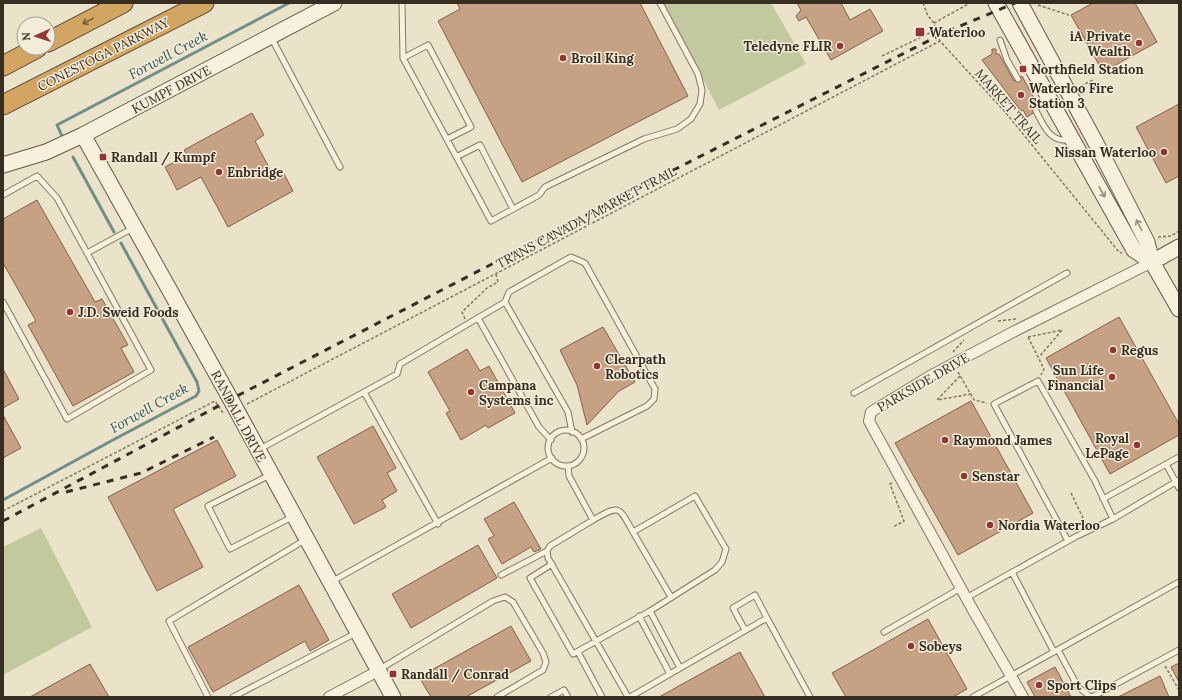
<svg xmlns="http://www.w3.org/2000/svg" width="1182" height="700" font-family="Lora,serif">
<rect width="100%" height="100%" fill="#ebe2ca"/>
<!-- green -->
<path fill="#c2c99e" d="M663,3H771L806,64L719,110Z
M41,528L92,627L3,675V547Z"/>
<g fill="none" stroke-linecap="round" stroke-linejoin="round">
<!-- stream -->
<path stroke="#718e88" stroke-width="3" d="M62,136L57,125L289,3
M73,157L114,232
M3,500L111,441L196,396L199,391L197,382L121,243"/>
</g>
<!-- building -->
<path fill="#c6a183" stroke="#846148" d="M457,3H640L688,96L522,182L438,21L460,9Z
M797,3H841L850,20L870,9L883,31L831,60L806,17L799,21L796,16L801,10Z
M1093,3H1135L1157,42L1103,72L1071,15Z
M992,49H996V54H999L1014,81L1022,76L1040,109L1027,117L1023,110L1021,111L982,60L992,54Z
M1179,104V176L1166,183L1136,127Z
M252,113L264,135L255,141L273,175L282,170L293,191L228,227L201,177L177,190L165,167L187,155L184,150Z
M37,200L95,302L102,299L128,345L121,348L134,372L73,406L28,325L36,321L3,263V219Z
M1119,317L1179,424V435L1110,474L1046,358Z
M603,327L635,382L619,391L587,425L577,385L560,350Z
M467,349L480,371L489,366L515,413L488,428L486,425L461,440L446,413L450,411L428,372Z
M3,369L19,399L3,408Z
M971,401L1033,513L958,555L895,443Z
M3,415L21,448L3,458Z
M373,426L396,468L387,473L397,491L382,500L386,507L354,524L317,457Z
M217,440L236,476L173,509L203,567L157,591L108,497Z
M514,502L541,549L534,552L531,547L502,564L488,539L494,536L484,519Z
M478,545L497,578L411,628L392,594Z
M299,585L329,640L310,651L305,641L213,692L188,647Z
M928,619L967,689L953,697H846L832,673Z
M511,626L531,661L466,697H431L419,677Z
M740,652L765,697H659Z
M1179,663V682L1171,667Z
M90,664L109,697H30Z
M1055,667L1071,697H1035L1027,682Z
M1160,676L1169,697H1118Z"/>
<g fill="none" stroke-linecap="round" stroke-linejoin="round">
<defs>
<path id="lane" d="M402,3L403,58L491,221L539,195L545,187L644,139L677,129L691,119L700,104L702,90L698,74L660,3
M271,37L340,167
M1000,40L1007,60L1018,79
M403,58L428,45L471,127L447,139
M1036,111C1044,126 1050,143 1070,140
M456,157L480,145L513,209
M3,195L37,176L57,198L151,370L67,419L3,302
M87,253L133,228
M505,302L568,412L572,432
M478,318L539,427L551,440
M364,392L438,524
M854,393L1067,273
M548 448a18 18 0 1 1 36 0a18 18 0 1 1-36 0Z
M260,449L397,374L400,364L505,302L509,292L571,257L585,263L655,389L654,399L647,406L581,439
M1166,464L1179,488
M568,466L569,476L593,520L550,546L547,551L548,558L628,697
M270,475L208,506L230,549L292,517
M1103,499L1179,457
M593,520C620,505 618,505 633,532
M1068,541L994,404L1038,381L1095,481L1113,519
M552,564L530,578L573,654L650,611L715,570L722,562L726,549L695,496L633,532L671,597
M1012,572L1054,652
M501,575L547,551
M331,582L552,458
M966,598L1077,536L1113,519L1179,480
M650,611L680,668
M639,616L670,674
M745,630L733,608L755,595L767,618
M884,632L961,588
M1058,650L1078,687L1091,697
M578,652L602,697
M380,669L493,601L505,597L513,602L543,653L546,662L543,670L497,697
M208,697L169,621L305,540
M233,697L356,633
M551,697L564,690L568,697
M630,697L767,618L810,697
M973,697L1179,582
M1092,697L1179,650"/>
<path id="street" d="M329,697L378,671
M1023,697L974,612L869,421L871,412L930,376L1013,332L1152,262"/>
<path id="secondary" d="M996,3L1134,250L1152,262
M1020,3L1104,158L1147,242L1152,262L1179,309
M83,135L231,400L393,697
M3,165L46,152L83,135L334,3
M1152,262L1179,247"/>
<path id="highway" d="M48,42L123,3
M3,66L37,48
M3,105L204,3"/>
</defs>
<!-- lane casing -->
<use href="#lane" stroke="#867660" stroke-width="7"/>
<!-- street casing -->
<use href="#street" stroke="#867660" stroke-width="12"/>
<!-- secondary casing -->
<use href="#secondary" stroke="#685743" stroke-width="17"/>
<!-- highway casing -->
<use href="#highway" stroke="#543" stroke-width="21"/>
<!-- path -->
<path stroke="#867660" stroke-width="1.5" stroke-dasharray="3 2" stroke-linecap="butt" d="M923,3L928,16L934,23L940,41L1006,113L1119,252L1122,253
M1038,5L1069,15
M934,23L970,3
M882,56L936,30
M1081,86L1093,80
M1158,237L1171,236L1179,231
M465,319L462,312L487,288L498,282L496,274
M998,321L1016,319
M1028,337L1062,330L1039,357
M1028,337L1044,369L1041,375
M953,352L964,340
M958,372L974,400L987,403
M960,376L937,400L971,394
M247,404L940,41
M892,483L890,484L904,521L893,527
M1071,493L1086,524
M3,511L215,401L223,413
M1165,666L1179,690"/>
<!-- lane -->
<use href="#lane" stroke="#f6f0dd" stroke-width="5"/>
<!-- street -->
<use href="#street" stroke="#f6f0dd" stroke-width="10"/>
<!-- secondary -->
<use href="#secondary" stroke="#f6f0dd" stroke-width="15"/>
<!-- highway -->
<use href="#highway" stroke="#d2a563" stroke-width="19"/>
<!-- rail -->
<path stroke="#382d22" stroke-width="3" stroke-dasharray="7 7" stroke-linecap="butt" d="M66,492L141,473L214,437
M3,521L237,396L693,160L946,32L1015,3"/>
</g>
<!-- one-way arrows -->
<defs><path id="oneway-shaft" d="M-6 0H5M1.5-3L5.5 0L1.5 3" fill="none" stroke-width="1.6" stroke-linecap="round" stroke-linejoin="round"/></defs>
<use stroke="#765d3c" href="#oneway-shaft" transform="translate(88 21) rotate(152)"/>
<g stroke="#978e80">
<use href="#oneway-shaft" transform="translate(1102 192) rotate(61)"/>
<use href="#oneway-shaft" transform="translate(1139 225) rotate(-117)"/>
</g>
<!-- markers -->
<g fill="#903735" stroke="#f3ecd9" stroke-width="1.5">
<rect x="915" y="27" width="10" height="10" rx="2"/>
<circle cx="1139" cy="43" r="4"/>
<circle cx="840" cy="46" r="4"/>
<circle cx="563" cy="58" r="4"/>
<rect x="1019" y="65" width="8" height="8" rx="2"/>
<circle cx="1021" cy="95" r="4"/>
<circle cx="1164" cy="152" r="4"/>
<rect x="99" y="153" width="8" height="8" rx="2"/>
<circle cx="219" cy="172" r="4"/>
<circle cx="70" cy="312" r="4"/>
<circle cx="1113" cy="350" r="4"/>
<circle cx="597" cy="366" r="4"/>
<circle cx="1112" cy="377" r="4"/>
<circle cx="471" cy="392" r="4"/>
<circle cx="945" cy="440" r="4"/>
<circle cx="1137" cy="445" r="4"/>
<circle cx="964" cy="476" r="4"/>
<circle cx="990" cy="525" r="4"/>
<circle cx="911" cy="646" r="4"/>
<rect x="389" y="670" width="8" height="8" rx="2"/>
<circle cx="1039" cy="685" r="4"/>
</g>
<g text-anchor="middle" stroke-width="3" stroke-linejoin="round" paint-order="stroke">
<!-- poi labels -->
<g font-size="13" font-weight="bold" fill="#382d22" stroke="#f3ecd9" text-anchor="start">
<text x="929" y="37">Waterloo</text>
<text x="1131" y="41" text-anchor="end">iA Private<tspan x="1131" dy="15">Wealth</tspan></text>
<text x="832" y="51" text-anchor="end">Teledyne FLIR</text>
<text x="571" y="63">Broil King</text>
<text x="1031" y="74">Northfield Station</text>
<text x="1029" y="93">Waterloo Fire<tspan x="1029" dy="15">Station 3</tspan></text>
<text x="1156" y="157" text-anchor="end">Nissan Waterloo</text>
<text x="111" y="162">Randall / Kumpf</text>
<text x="227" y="177">Enbridge</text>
<text x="78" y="317">J.D. Sweid Foods</text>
<text x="1121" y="355">Regus</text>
<text x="605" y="364">Clearpath<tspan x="605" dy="15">Robotics</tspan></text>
<text x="1104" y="375" text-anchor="end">Sun Life<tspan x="1104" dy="15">Financial</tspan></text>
<text x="479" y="390">Campana<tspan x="479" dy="15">Systems inc</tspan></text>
<text x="1129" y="443" text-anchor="end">Royal<tspan x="1129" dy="15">LePage</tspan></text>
<text x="953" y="445">Raymond James</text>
<text x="972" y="481">Senstar</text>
<text x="998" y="530">Nordia Waterloo</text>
<text x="919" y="651">Sobeys</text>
<text x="401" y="679">Randall / Conrad</text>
<text x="1047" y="690">Sport Clips</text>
</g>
<!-- street labels -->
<g font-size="13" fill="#382d22" stroke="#f3ecd9">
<text transform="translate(103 54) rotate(-27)" y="5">CONESTOGA PARKWAY</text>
<text transform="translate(171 89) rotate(-28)" y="5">KUMPF DRIVE</text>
<text transform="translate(1009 106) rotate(49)" y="5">MARKET TRAIL</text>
<text transform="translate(586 217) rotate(-28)" y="5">TRANS CANADA/MARKET TRAIL</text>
<text transform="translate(923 382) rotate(-30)" y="5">PARKSIDE DRIVE</text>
<text transform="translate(239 416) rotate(62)" y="5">RANDALL DRIVE</text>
</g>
<!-- water labels -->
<g font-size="14" font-style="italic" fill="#335755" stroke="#f3ecd9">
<text transform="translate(168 55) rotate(-28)" y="5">Forwell Creek</text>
<text transform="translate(149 408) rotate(-29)" y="5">Forwell Creek</text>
</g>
</g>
<!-- border -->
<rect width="1182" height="700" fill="none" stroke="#382d22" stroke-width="8"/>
<!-- north arrow -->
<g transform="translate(36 36) rotate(267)"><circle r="19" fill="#f3ecd9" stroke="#a8a090"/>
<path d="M0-3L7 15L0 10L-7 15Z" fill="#903735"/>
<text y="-6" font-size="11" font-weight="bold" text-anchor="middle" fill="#382d22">N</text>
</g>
</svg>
